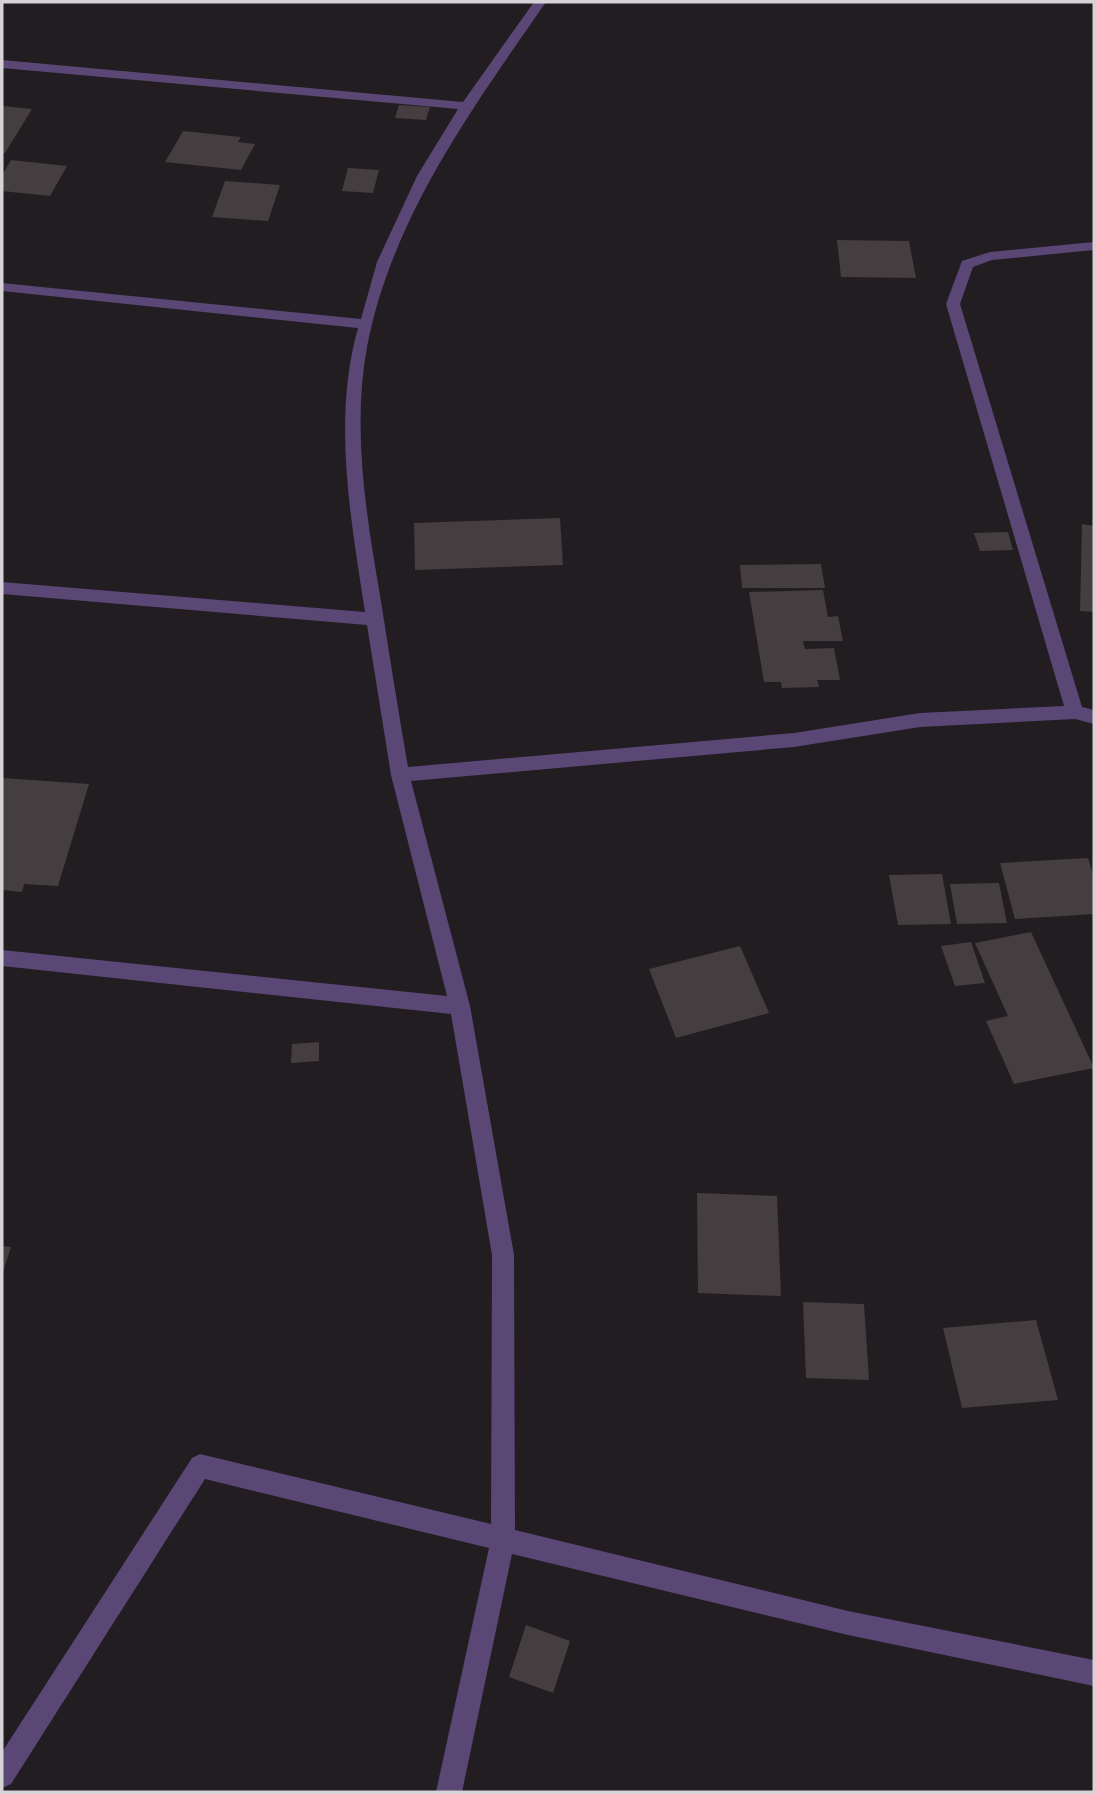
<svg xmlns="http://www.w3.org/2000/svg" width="1096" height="1794" font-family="'Open Sans',sans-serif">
<rect width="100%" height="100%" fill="#211d21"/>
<!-- building -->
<path fill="#443e41" d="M399,105L430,107L426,120L395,118Z
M2,106L32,109L5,153H2Z
M183,131L241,137L238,142L255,144L241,170L165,162Z
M11,160L67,166L50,196L2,191V175Z
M348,168L379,170L373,193L342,191Z
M225,181L280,185L268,221L212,217Z
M837,240L909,241L916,278L841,277Z
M560,518L563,565L415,570L414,523Z
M1082,524L1094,526V612L1080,611Z
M1008,532L1013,550L980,551L974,533Z
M821,564L825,588H742L740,565Z
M823,590L828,617L838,616L843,641H803L805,649L834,648L840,680H817L819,687L782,688L781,682H764L749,592Z
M2,778L89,784L58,886L24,884L22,892L2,890Z
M1088,858L1094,878V914L1015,919L1000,863Z
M942,874L951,924L898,925L889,875Z
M999,883L1007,923L957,924L950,884Z
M1031,932L1094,1068L1014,1084L986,1021L1008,1016L975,943Z
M971,942L985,983L955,986L941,946Z
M740,946L769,1013L676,1038L649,969Z
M319,1042V1061L291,1063L292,1044Z
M697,1193L777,1196L781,1296L698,1293Z
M2,1246L11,1247L2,1275Z
M803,1302L864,1304L869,1380L806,1378Z
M1036,1320L1058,1400L962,1408L943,1328Z
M526,1625L570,1641L553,1693L509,1677Z"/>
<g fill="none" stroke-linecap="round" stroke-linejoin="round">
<!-- minor -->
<path fill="#5a4776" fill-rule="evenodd" d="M534,2H546C472,109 392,217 367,347C352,429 366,514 380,595C389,652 398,710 408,767L794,733L920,713L1064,706L946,304L962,261L990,252L1094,242V250L992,260L973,267L960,304L1082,707L1094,710V724L1075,719L920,727L794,747L411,781L470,1006L514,1255L515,1530L848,1611L1094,1660V1686L848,1635L512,1554L462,1792H436L489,1548L205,1479L11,1784L2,1788V1752L192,1458L200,1454L491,1524L492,1255L451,1014L2,966V950L447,996L391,775L367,625L2,594V582L365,612C351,520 332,420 358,328L2,291V283L361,319L377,262L417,176L458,109L2,68V60L463,102Z"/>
</g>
<!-- border -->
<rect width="1096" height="1794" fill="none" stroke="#d6d3d6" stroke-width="7"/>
</svg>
